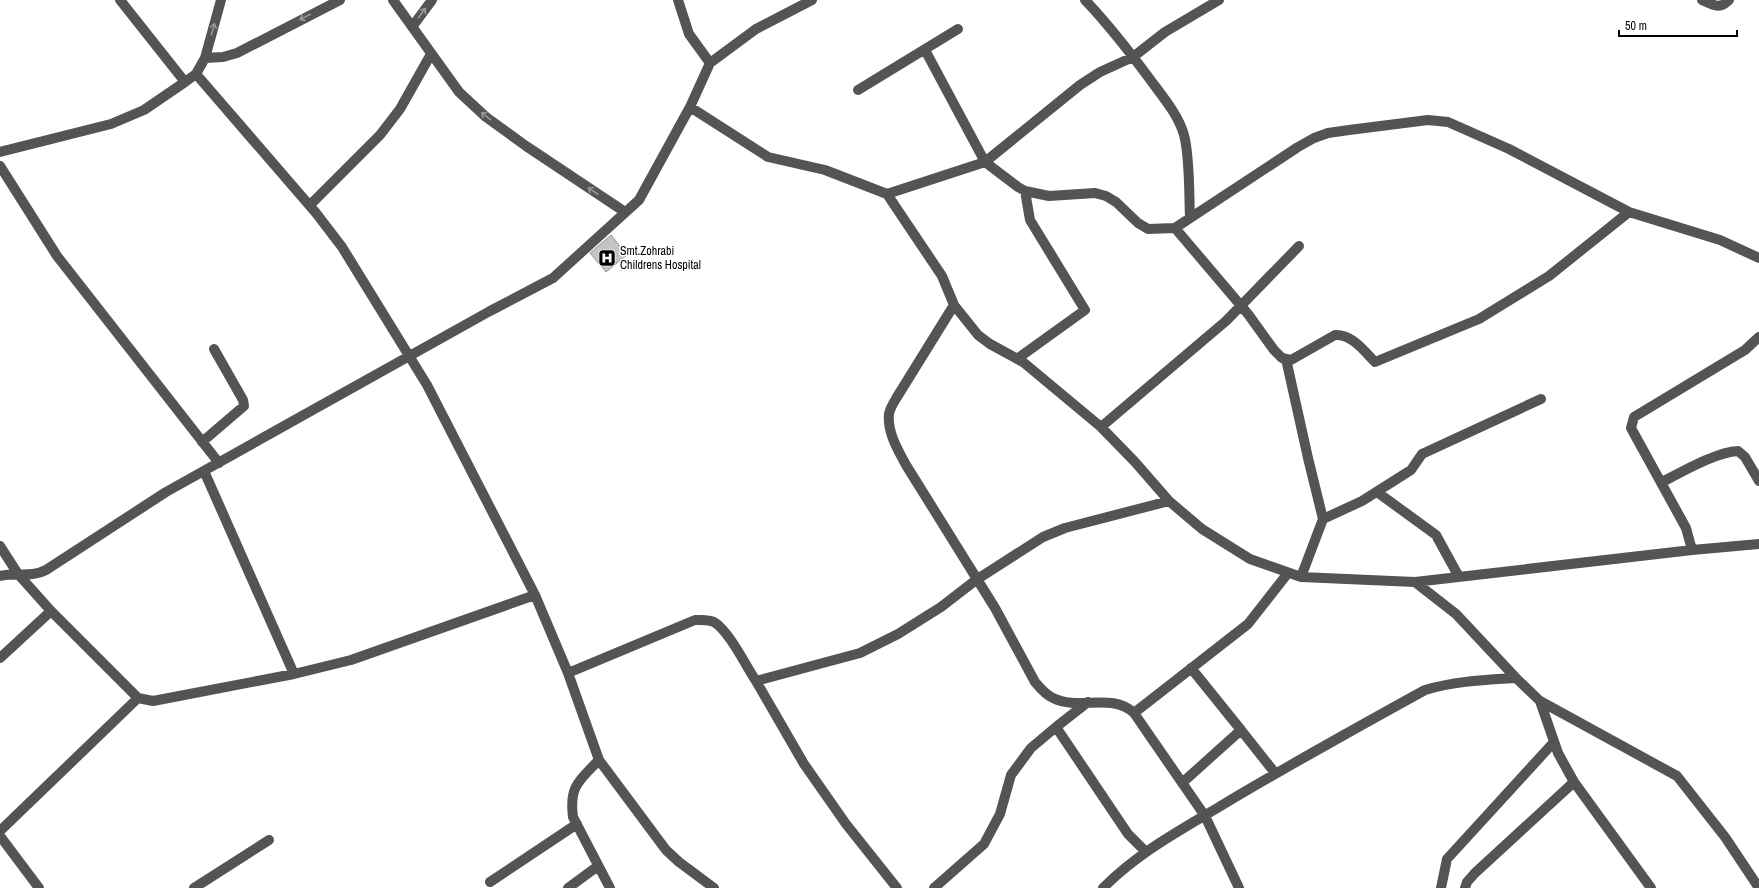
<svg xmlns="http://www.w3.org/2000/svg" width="1759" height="888" font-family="'Archivo Narrow',sans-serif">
<rect width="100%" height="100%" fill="#fff"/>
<!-- building -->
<path fill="#c4c4c4" stroke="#989898" d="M611,235L627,255L606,272L590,253Z"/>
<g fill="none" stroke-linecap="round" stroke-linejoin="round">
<!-- minor -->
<path stroke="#545454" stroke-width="10" d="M120,0L185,82
M393,0L459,92L486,117L526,146L625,212
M678,0L689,34L710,63
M1085,0C1108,24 1129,51 1149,78C1162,96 1178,114 1184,135C1190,157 1189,195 1190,218
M1702,0C1713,5 1720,10 1729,0
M412,27L432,0
M925,50L985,162L1018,187L1025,191L1049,196L1095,193L1106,196L1116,202L1138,223L1148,229L1175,228L1248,314L1274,350L1282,358L1291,360L1335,335C1352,334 1364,351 1375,362L1479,319L1549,276L1629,212L1720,240L1759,258
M205,58L223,57L237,53L340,0
M196,74L316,213L342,247L427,385L535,595L568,673L599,760C579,781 569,786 573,817L610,888
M858,90L958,29
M690,107L710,63L756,29L812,0
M0,152L111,124L144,110L185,82L196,74L205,58L221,0
M0,166L57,256L219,463
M887,194L985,162L1080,85L1100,72L1133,57L1165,32L1219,0
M310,205L380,135L400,109L431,54
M1175,228L1298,147L1314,138L1328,133L1349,130L1428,120L1448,122L1509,149L1629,212
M954,305L897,397C894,402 890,408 889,414C887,432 898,450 906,465L995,608L1035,682C1040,688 1046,695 1053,698C1079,711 1112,692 1134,713L1205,816L1239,888
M1017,359L1085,310L1030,220L1025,191
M1286,359L1308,458L1323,519L1301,577
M1101,427L1226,321L1299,246
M202,442L244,406L243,400L214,349
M204,471L294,674
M1662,482C1682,472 1716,452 1738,451L1745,457L1759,481
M1377,492L1436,535L1459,577
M1323,519L1362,501L1411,470L1422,454L1541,399
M0,546L18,574L51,611L138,698L153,701L294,674L351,660L535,595
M1692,550L1686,528L1631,428L1634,417L1745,350L1759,337
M0,576C16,572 31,578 46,570L166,492L490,311L553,278L639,200L690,107L768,157L825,170L887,194L942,276L954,305L978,335L990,344L1023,362L1101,427L1135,462L1169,501L1202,529L1250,559L1301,577L1415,582L1692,550L1759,544
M1415,582L1456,614L1516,678L1540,701L1677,776L1725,837L1759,888
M0,658L51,611
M568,673L695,620C702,620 708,619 714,622C729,631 746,666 756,681
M1540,701L1558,753L1574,782L1651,888
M1134,713L1248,624L1288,573
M1056,727L1128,834L1145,851
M1241,730L1275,773
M599,760L666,850L679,862L714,888
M1182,783L1241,730L1191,668
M0,831L138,698
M0,836L39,888
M490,882L577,824
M194,888L269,840
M568,888L598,866
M897,888L846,824L804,764L756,681L860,653L898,634L941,607L976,580L1043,537L1065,528L1169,501
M934,888L984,844L1000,814L1011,775L1031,748L1056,727L1088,702
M1103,888C1138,853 1177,832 1219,807C1287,766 1356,728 1425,690C1455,681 1484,680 1516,678
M1441,888L1447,859L1554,742
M1465,888L1467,882L1475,873L1574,782"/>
</g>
<!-- one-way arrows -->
<defs><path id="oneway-shaft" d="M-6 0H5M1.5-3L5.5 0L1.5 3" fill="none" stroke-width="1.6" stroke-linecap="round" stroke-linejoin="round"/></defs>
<g stroke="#989898">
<use href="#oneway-shaft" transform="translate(422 13) rotate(-53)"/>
<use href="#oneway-shaft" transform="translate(305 17) rotate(154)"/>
<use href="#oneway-shaft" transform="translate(213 29) rotate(-75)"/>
<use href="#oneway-shaft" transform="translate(486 116) rotate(-141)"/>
<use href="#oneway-shaft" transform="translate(593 191) rotate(-146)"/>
</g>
<!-- icons -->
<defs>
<symbol id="hospital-square" viewBox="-11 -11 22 22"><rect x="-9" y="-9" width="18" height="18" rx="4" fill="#000" stroke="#fff"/><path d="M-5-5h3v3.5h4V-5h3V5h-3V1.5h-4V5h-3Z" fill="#fff"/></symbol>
</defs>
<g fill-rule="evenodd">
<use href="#hospital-square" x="597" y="248" width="20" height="20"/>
</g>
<g text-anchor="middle" stroke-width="3" stroke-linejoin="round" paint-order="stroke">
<!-- poi labels -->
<g font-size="12" fill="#000" stroke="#fff" text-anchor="start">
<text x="620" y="255">Smt.Zohrabi<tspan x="620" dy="14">Childrens Hospital</tspan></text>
</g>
</g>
<!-- scale -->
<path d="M1619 30v6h118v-6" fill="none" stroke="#000000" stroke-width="2"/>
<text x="1625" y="30" font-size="12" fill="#000000" stroke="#ffffff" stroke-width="3" paint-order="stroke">50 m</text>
</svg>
